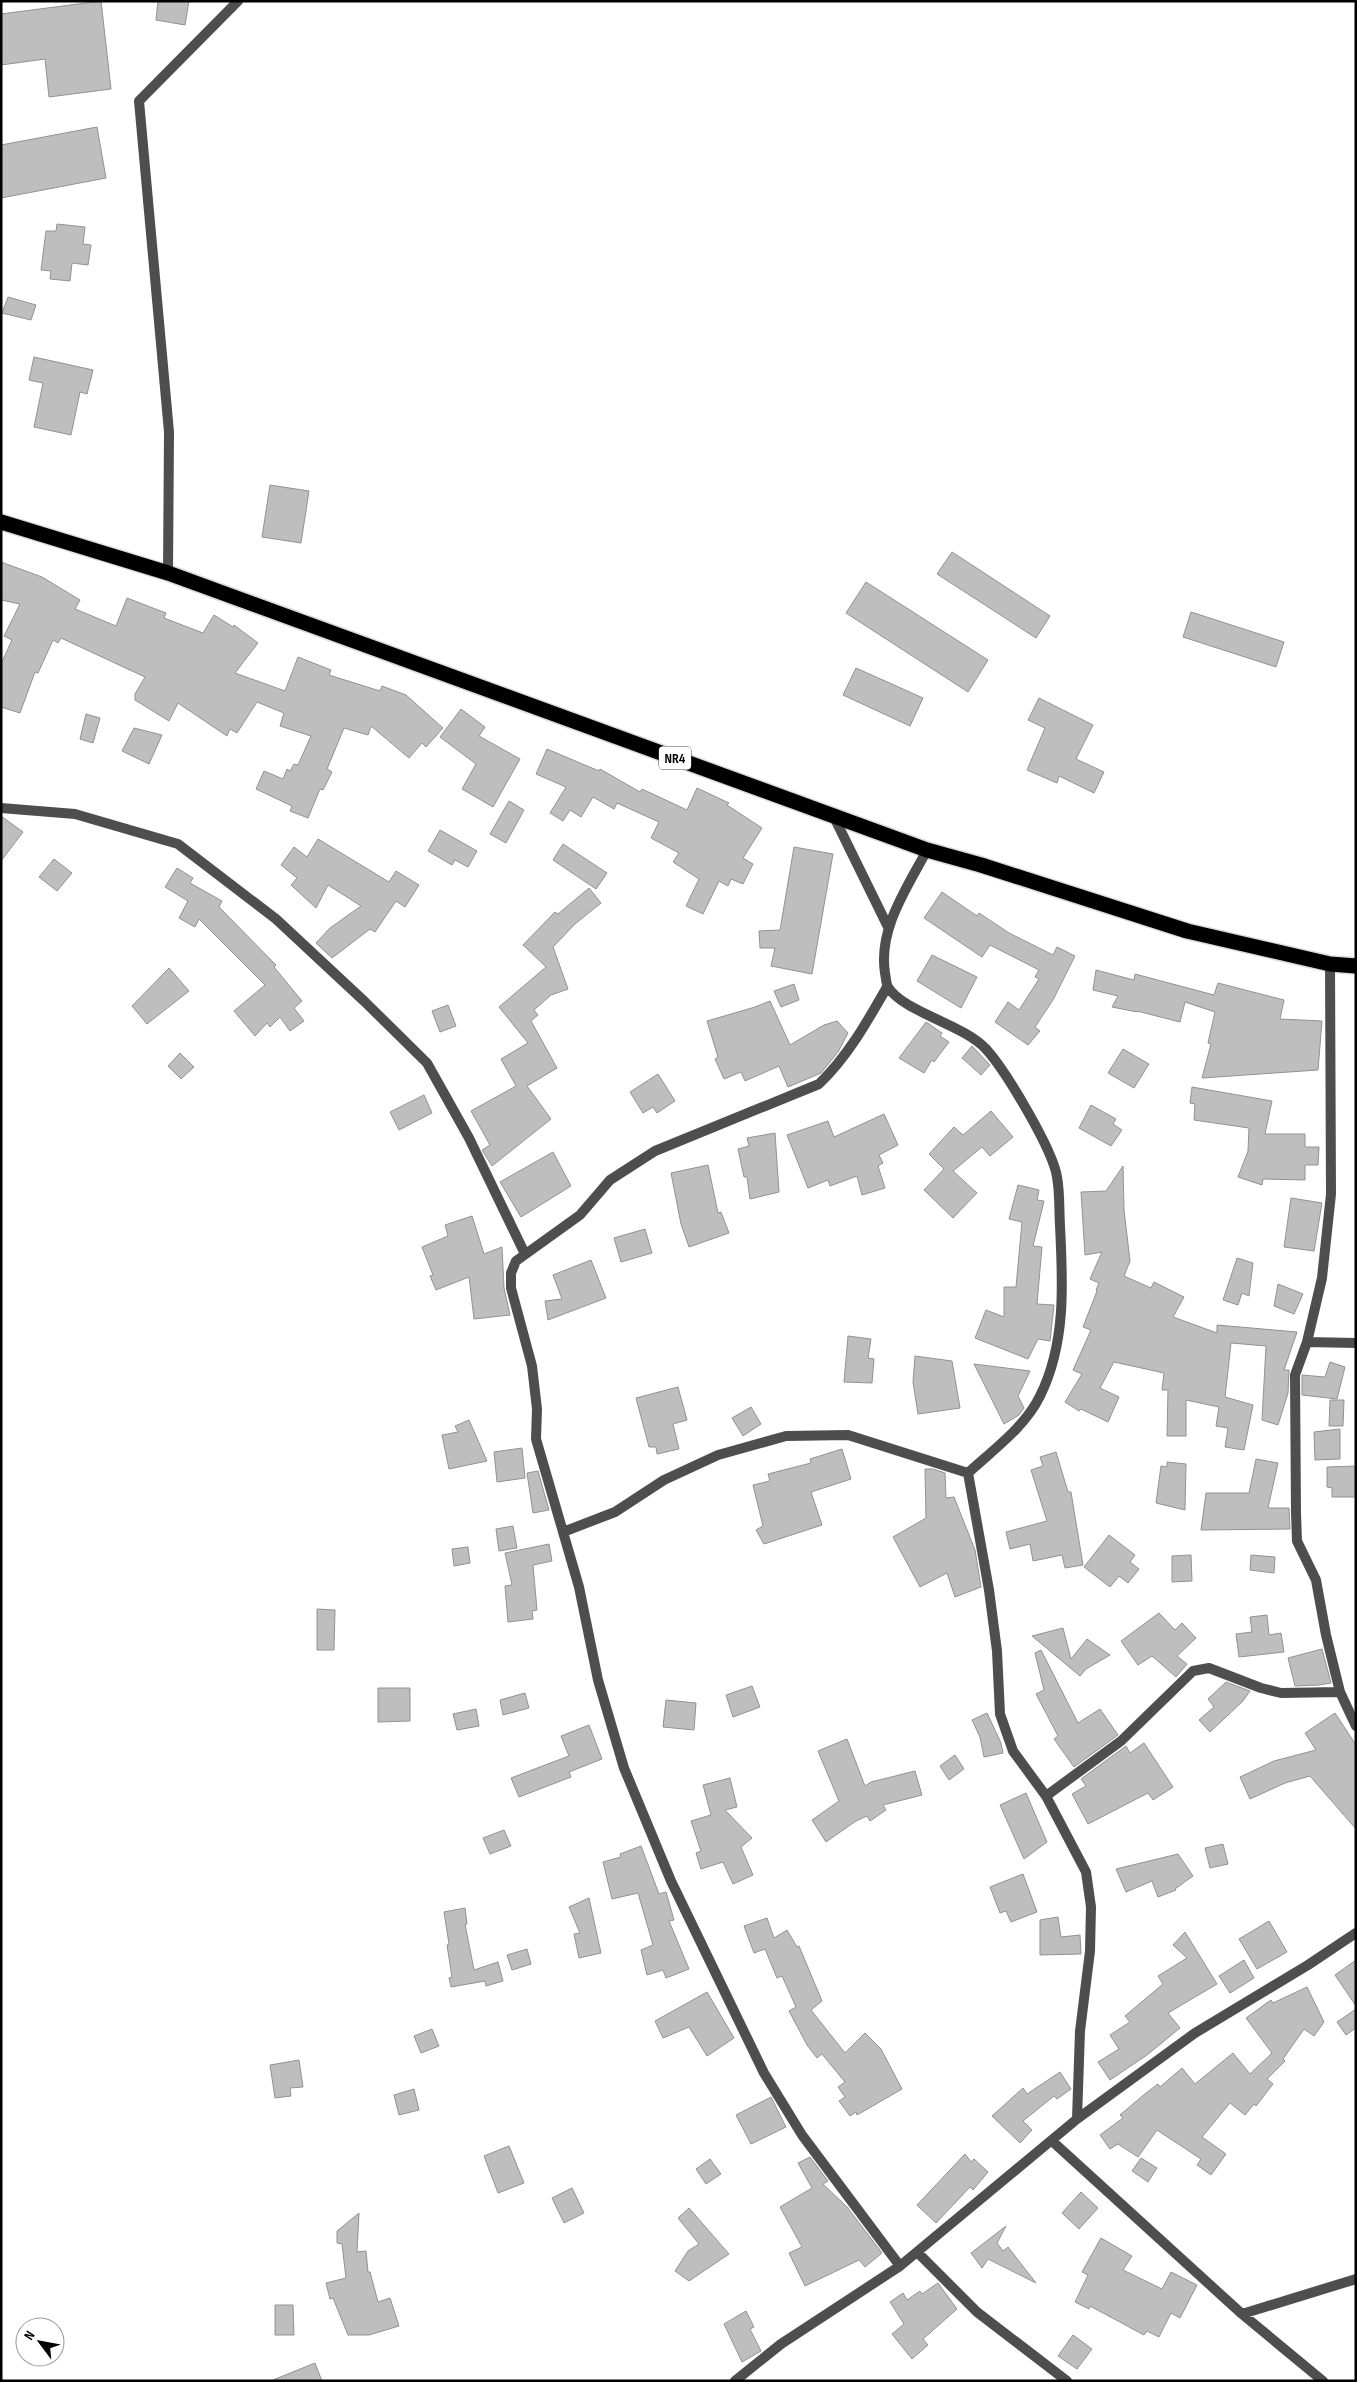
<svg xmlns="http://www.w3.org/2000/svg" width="1357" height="2382" font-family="'Sofia Sans Condensed',sans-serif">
<rect width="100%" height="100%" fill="#fff"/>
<!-- building -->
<path fill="#bebebe" stroke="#929292" d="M101,1L111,89L49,97L45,59L1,65V14Z
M158,1H189L185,25L156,20Z
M97,127L106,178L1,198V145Z
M57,224L85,227L83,244L91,245L88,265L72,263L70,281L50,279L51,271L41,270L46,231H56Z
M8,297L36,305L31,320L2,313Z
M34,357L93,370L87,394L80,392L71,435L34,427L43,383L29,380Z
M270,485L309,491L301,543L262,537Z
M952,552L1050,616L1036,638L937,574Z
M1,562L42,577L80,600L75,609L116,626L127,598L166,613L164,618L203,633L214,615L233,627L234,625L258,643L235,673L285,691L298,657L331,670L329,675L380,691L382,686L406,695L443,728L426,747L422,743L409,758L371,726L368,735L344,728L327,769L332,772L323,790L320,789L308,818L290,811L292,806L256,789L264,771L283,779L287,769L290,771L294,764L298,765L311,736L280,726L284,713L257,702L237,733L230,729L227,736L178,703L169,721L135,700V694L145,677L61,638L58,643L53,640L38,673L35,672L20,713L1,707V664L12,640L4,636L20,604L1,600Z
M866,582L988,660L968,692L846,613Z
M1191,612L1284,642L1276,667L1183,637Z
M856,668L923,698L910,726L843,695Z
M1039,698L1093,725L1076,759L1104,772L1094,793L1059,776L1057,783L1027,770L1045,728L1028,720Z
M461,709L485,727L479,736L520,759L493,807L462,789L476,764L440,737Z
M86,714L100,718L93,743L80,739Z
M134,728L162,735L149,764L122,751Z
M547,749L599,771L600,769L640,792L642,789L687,810L697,788L729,803L727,805L762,828L743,858L753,864L743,884L731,879L728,886L719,881L703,914L686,906L699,879L673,862L679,853L651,838L659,822L617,803L614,809L593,797L581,817L570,810L563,821L550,813L566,787L536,774Z
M509,801L524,810L506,843L490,834Z
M1,816L23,832L1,861Z
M440,830L477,851L468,867L455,860L452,865L428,851Z
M318,839L389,882L396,871L419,885L405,907L396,901L375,932L370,929L332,958L316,943L330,928L361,906L328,885L316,908L291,885L297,878L281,865L294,847L307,857Z
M563,844L607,873L596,889L553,860Z
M794,847L833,854L812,974L771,966L775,948H760L759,931L780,930Z
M54,859L72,873L57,891L39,877Z
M177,868L193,878L190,883L222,901L219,907L276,965L274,967L302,1001L294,1008L304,1021L290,1031L280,1017L270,1027L267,1023L255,1036L234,1011L265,985L199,919L195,927L179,918L188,901L165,887Z
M589,888L601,903L575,924L553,947L568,989L551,995L534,1010L538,1015L531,1021L557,1068L527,1086L551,1119L492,1166L482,1150L490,1145L471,1111L516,1086L501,1059L528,1043L499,1007L546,967L523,945L555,912L558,914Z
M942,892L977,916L979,913L1009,933L1053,955L1057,947L1075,956L1053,1000L1035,1027L1040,1031L1028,1045L995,1022L1008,1002L1019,1010L1039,979L1035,977L1039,970L990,945L982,957L924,918Z
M932,955L977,977L961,1008L917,981Z
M169,968L189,991L147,1024L132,1006Z
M1096,970L1134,980L1135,974L1214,995L1218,983L1284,1000L1280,1019L1322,1021L1318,1070L1202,1078L1211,1044L1208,1043L1215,1012L1185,1002L1180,1022L1137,1011V1012L1112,1007L1118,996L1093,990Z
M794,984L799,1000L781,1007L774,991Z
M770,1001L790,1045L824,1025L837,1021L848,1033L838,1052L821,1073L788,1087L779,1066L745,1081L741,1072L724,1079L715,1059L718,1057L707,1021L755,1007Z
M448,1005L456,1026L440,1032L432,1011Z
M926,1022L942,1033L940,1036L949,1042L934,1062L932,1060L924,1073L899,1058Z
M972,1046L990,1065L981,1075L962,1058Z
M1123,1049L1149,1064L1134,1088L1108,1073Z
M180,1053L194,1067L181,1079L168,1066Z
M658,1074L675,1101L657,1113L653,1107L643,1113L630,1092Z
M1192,1087L1272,1101L1265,1134H1305V1147H1319L1318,1165H1305V1180L1263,1179L1262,1185L1238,1177L1248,1151L1249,1128L1194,1120L1195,1104L1190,1103Z
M424,1095L432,1113L399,1130L390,1112Z
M1091,1105L1116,1119L1113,1124L1122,1130L1111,1146L1079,1128Z
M991,1111L1013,1137L990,1156L982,1147L953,1171L977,1193L953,1218L924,1190L944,1169L929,1154L954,1127L963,1135Z
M884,1114L898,1145L879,1155L883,1163L878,1166L885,1188L862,1195L857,1176L830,1186L828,1180L808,1188L787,1135L828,1121L834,1137Z
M775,1133L779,1192L750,1199L747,1177H744L738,1149L749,1146L747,1138Z
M553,1152L571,1186L521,1217L500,1182Z
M708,1165L718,1213L721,1212L729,1233L689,1247L681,1224L671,1173Z
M1123,1166L1124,1210L1130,1261L1124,1276L1151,1288L1154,1282L1184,1297L1173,1317L1217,1333V1325L1297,1332L1284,1370H1289L1288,1393L1278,1425L1262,1420L1266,1346L1231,1343L1225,1397L1253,1405L1244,1450L1225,1447L1228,1428L1216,1426L1219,1407L1186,1400V1436H1167L1168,1390H1162L1164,1373L1114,1362L1100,1388L1119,1397L1108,1422L1081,1409L1079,1411L1065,1402L1082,1374L1073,1370L1091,1330L1083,1327L1097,1291L1096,1290L1099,1283L1090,1279L1102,1252L1085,1255L1081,1192L1106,1191Z
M1018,1185L1039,1190L1037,1200L1044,1201L1033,1246L1042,1247L1037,1304L1054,1305L1050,1341L1038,1339L1028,1359L975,1338L986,1310L1004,1317V1287H1016L1022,1222L1009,1219Z
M1291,1198L1322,1203L1314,1251L1284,1247Z
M472,1216L484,1254L502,1247L504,1288L510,1315L474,1319L469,1277L436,1290L430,1276L433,1275L422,1247L448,1236L445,1225Z
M645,1229L652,1253L621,1262L614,1238Z
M1237,1258L1253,1263L1249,1296L1242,1293L1238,1305L1223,1300Z
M591,1260L606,1298L548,1320L545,1301L562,1299L553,1275Z
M1278,1284L1303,1294L1294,1314L1274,1306Z
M848,1336L871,1339L868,1358L874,1359L872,1383L844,1382Z
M915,1356L952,1361L960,1408L918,1414L913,1382Z
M1330,1362L1345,1367L1337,1399L1302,1395V1375L1325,1377Z
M974,1364L1030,1371L1018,1396L1024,1408L1019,1415L1004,1424Z
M678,1387L687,1420L673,1424L679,1449L657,1454L656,1447H649L636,1398Z
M1330,1400H1344L1343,1426H1329Z
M751,1407L761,1424L743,1436L732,1418Z
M469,1420L487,1461L449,1469L442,1435L458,1432L455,1426Z
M1340,1429V1459L1315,1460L1314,1432Z
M522,1448L525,1478L497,1482L494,1452Z
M842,1449L851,1479L811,1492L822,1525L764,1544L756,1530L763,1526L753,1485L770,1481L768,1474L811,1463L810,1459Z
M1056,1452L1068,1492H1071L1083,1565L1065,1568L1062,1555L1033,1561L1030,1544L1010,1549L1006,1532L1047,1521L1031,1470L1043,1466L1040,1457Z
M1256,1459L1278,1463L1268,1508H1289L1290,1529L1201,1530L1206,1493H1249Z
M1167,1462L1186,1464L1185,1510L1156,1503L1161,1466L1167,1467Z
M1356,1466V1497H1332V1488L1327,1487V1467Z
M925,1469H933L945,1473L946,1498L954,1497L975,1550L981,1587L955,1597L947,1573L920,1587L893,1537L926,1518Z
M538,1471L549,1510L533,1513L527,1473Z
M513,1526L517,1548L499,1551L496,1529Z
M1109,1535L1135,1555L1130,1562L1139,1569L1128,1583L1119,1576L1110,1587L1084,1567Z
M549,1544L552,1561L533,1565L537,1610L532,1611L533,1619L508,1622L505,1586L512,1585L505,1553Z
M468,1547L470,1563L454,1566L452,1549Z
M1191,1555L1192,1581L1172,1582V1556Z
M1251,1555L1275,1557L1274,1573L1250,1570Z
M317,1609L335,1610L334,1650H317Z
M1159,1613L1175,1630L1182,1623L1196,1638L1177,1656L1187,1664L1176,1677L1152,1656L1138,1665L1121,1641Z
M1267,1615L1269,1635L1281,1633L1284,1652L1239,1657L1236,1634L1252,1632L1250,1617Z
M1063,1628L1071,1659L1087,1639L1110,1655L1086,1669L1080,1676L1032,1636Z
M1322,1649L1331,1683L1319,1685L1295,1686L1288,1658Z
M1041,1650L1078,1723L1100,1709L1118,1735L1074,1767L1054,1739L1058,1736L1036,1694L1044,1690L1035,1653Z
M1226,1682L1250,1691L1243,1701L1210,1732L1199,1720L1214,1707L1208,1699Z
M752,1686L760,1707L733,1717L726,1695Z
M378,1688H410V1721L378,1722Z
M525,1693L529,1708L503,1715L500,1700Z
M666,1700L696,1703L694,1730L663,1727Z
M476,1709L479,1726L457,1730L453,1714Z
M987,1713L1001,1743L1003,1753L984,1757L980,1737L972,1720Z
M1335,1713L1356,1745V1829L1310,1776L1285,1783L1250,1799L1240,1777L1274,1761L1316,1750L1305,1733Z
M589,1725L602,1759L569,1772L571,1777L519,1797L511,1778L569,1756L561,1736Z
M847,1739L865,1786L871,1782L915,1771L922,1795L883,1805L886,1810L870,1821L867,1816L856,1821L826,1842L812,1820L839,1801L818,1751Z
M1144,1743L1173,1787L1153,1800L1148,1793L1088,1824L1072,1794L1086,1786L1081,1779L1126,1746L1130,1753Z
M955,1755L964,1769L949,1780L940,1766Z
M730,1778L737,1807L725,1810L752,1838L741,1847L753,1875L733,1884L723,1862L701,1869L696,1853L701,1851L691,1821L711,1815L703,1785Z
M1026,1793L1047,1842L1024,1859L1000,1805Z
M504,1830L511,1846L490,1854L483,1838Z
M1223,1844L1228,1864L1210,1868L1205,1848Z
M641,1846L659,1894L666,1892L674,1920L669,1921L689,1969L666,1978L663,1970L647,1975L641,1950L653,1945L638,1893L612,1899L603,1862L621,1857L620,1854Z
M1178,1854L1193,1876L1175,1889L1176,1890L1158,1897L1152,1881L1126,1892L1116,1869Z
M1023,1874L1037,1912L1011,1922L1006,1911L1000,1913L990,1887Z
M589,1898L601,1953L579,1958L574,1934L580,1933L569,1907Z
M465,1908L467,1924H465L474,1970L498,1962L503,1981L486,1986L485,1981L451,1987L449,1978L452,1977L447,1945L449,1944L444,1912Z
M1058,1917L1061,1937L1080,1935L1081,1954L1040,1955V1920Z
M767,1918L774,1938L787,1930L797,1947L799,1946L822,2001L811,2010L845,2053L865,2033L881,2049L902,2089L857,2115L856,2112L850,2116L839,2101L845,2097L838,2087L845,2082L822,2054L817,2058L807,2045L789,2011L796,2007L782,1976L777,1978L765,1949L754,1953L744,1926Z
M1269,1921L1287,1952L1257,1969L1239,1939Z
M1185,1932L1217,1984L1168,2013L1180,2028L1147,2055L1110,2080L1098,2062L1119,2049L1110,2035L1130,2022L1125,2016L1163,1984L1158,1976L1187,1958L1173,1945Z
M527,1949L531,1964L512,1970L507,1955Z
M1244,1960L1254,1978L1230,1993L1219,1976Z
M1356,1960V2006L1335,1975Z
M1307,1987L1324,2022L1314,2036L1304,2029L1283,2059L1285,2061L1267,2079L1273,2084L1256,2106L1254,2104L1245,2115L1230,2103L1202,2137L1226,2154L1211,2175L1197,2165L1201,2159L1157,2130L1138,2157L1118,2144L1110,2149L1100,2135L1123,2118L1120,2115L1146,2093L1158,2084L1160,2087L1182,2068L1195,2084L1233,2053L1250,2074L1272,2053L1246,2018L1271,2000L1273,2003Z
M707,1992L734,2038L707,2056L689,2027L663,2038L655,2021Z
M1356,2009V2028L1346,2035L1337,2022Z
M432,2029L439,2046L421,2053L414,2036Z
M299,2060L303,2087L290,2088L291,2096L275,2098L270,2065Z
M1060,2072L1071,2089L1057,2099L1054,2096L1023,2121L1032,2130L1020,2143L992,2116L1023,2088L1027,2094Z
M414,2089L419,2110L399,2115L394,2095Z
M771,2097L786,2127L751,2144L736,2115Z
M509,2146L524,2183L498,2193L484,2156Z
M965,2154L971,2162L974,2159L988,2172L973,2190L970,2187L936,2223L917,2205Z
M810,2157L828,2181L823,2184L847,2207L882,2253L865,2267L859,2260L805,2286L789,2253L802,2247L780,2207L812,2188L798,2163Z
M1141,2158L1157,2168L1148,2182L1132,2171Z
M710,2159L721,2174L706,2184L696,2169Z
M572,2188L584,2213L564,2223L552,2198Z
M1081,2192L1098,2208L1079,2229L1062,2213Z
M689,2208L729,2254L689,2281L675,2271L688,2251L699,2244L678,2218Z
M359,2213L357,2252L366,2251L368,2272H370L378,2302L390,2298L399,2326L369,2335H348L333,2298L330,2299L326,2283L346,2278L342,2244L337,2243V2231Z
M1006,2226L997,2243L1003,2251L1008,2247L1036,2283L988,2259L982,2268L971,2253Z
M1101,2238L1132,2256L1123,2270L1162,2289L1171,2272L1197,2285L1180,2318L1171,2313L1159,2337L1147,2331L1144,2335L1090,2306L1089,2309L1075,2302L1088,2275L1082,2272Z
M938,2283L957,2309L923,2339L928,2345L912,2359L892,2334L904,2324L890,2302L903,2293L907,2300L920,2291L922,2294Z
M275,2305H293L294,2335H275Z
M746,2311L754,2327L750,2329L761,2351L742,2362L724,2324Z
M1073,2335L1092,2349L1077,2369L1058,2356Z
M315,2363L322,2381H273V2380Z"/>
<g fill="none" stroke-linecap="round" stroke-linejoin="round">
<defs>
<path id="highway" d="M1,522L168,573L927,850L981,865L1187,931L1330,964L1356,966"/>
</defs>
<!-- highway casing -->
<use href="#highway" stroke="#dbdbdb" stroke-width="18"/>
<!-- street -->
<path stroke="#4e4e4e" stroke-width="10" d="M168,573L169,432L139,101L238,1
M1,808L75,814L178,844L276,919L364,1001L427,1063L469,1138L525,1254
M834,817L888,927
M927,850C907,888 878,929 885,973C886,977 886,984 888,987C903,1012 963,1024 986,1049C1006,1071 1053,1150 1057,1177C1060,1193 1059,1210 1060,1226C1063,1284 1066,1344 1040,1396C1025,1427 993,1450 968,1473L989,1590L997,1651L1000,1714L1013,1751L1046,1796L1086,1872L1091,1907L1090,1951L1080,2031L1077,2119
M1330,964L1331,1194L1322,1278L1307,1342L1295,1375L1296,1513L1297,1541L1316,1580L1326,1635L1340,1692L1356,1726
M887,987C867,1022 848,1056 819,1084L655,1151L610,1180L580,1215L516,1261L511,1273V1288L532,1366L537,1409L536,1439L579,1587L598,1680L624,1768L671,1881L764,2073L802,2135L900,2266
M1307,1342L1356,1343
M563,1532L615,1512L664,1480L718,1455L786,1436L848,1435L968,1473
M1046,1796L1121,1741L1193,1671L1209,1668L1261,1688L1281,1693L1340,1692
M1052,2141L1242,2314L1323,2381
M917,2252L977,2312L1067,2381
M1242,2314L1356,2279
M735,2381L781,2344L900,2266L1077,2119L1195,2033L1308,1965L1356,1933"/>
<!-- highway -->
<use href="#highway" stroke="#000" stroke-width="15"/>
</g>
<g text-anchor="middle" stroke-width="4" stroke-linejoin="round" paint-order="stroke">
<!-- shield labels -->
<rect fill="#fff" stroke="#4c4c4c" stroke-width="1" x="659" y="746.5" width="32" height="23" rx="4"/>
<g font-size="14" font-weight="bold" fill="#000">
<text x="675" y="763">NR4</text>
</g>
</g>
<!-- border -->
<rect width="1357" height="2382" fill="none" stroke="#000000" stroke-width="5"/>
<!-- north arrow -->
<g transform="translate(40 2342) rotate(302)"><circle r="24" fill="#ffffff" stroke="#999999"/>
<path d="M0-4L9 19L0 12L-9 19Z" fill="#000000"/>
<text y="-8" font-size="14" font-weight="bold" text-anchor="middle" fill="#000000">N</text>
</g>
</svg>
